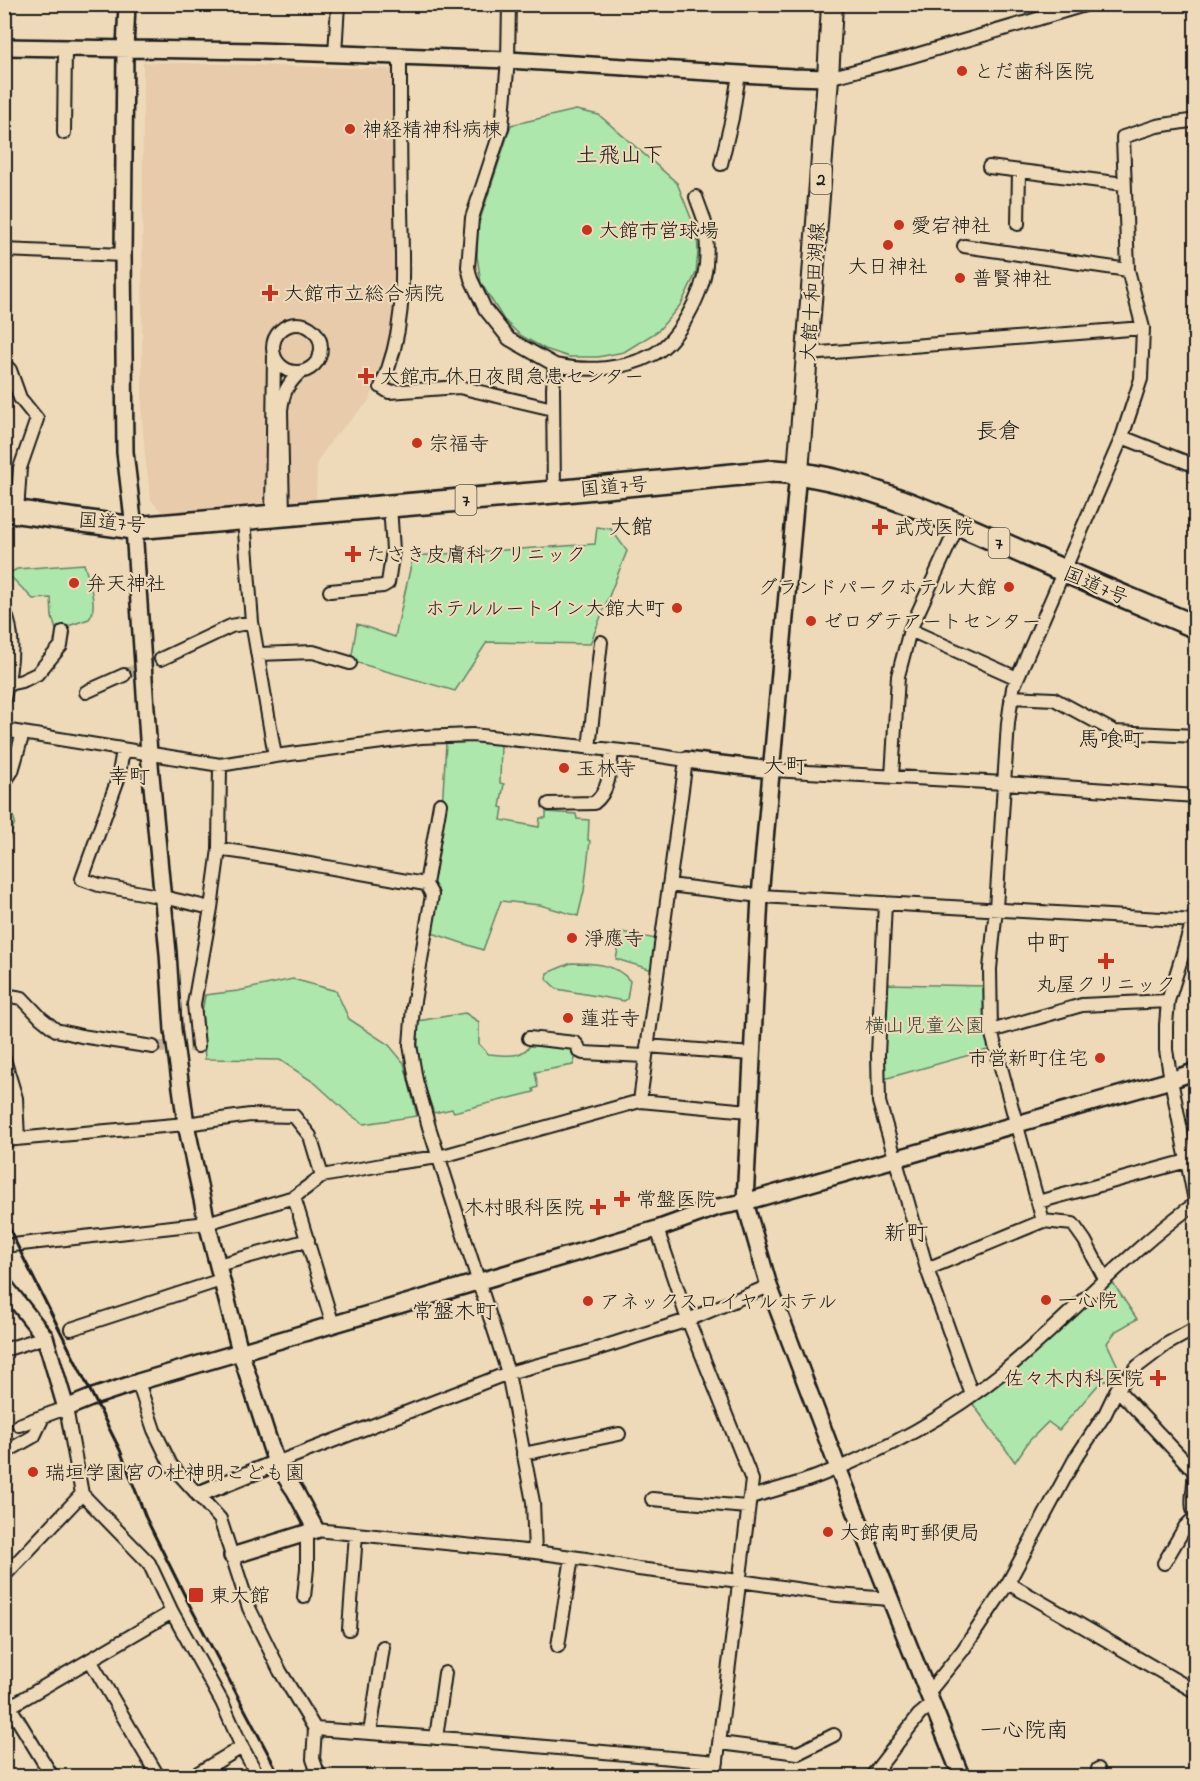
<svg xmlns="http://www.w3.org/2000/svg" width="1200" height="1781" font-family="'Indie Flower','Klee One',sans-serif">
<rect width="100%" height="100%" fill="#eedab8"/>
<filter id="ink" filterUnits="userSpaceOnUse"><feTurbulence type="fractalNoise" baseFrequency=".0167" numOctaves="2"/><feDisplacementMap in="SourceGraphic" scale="12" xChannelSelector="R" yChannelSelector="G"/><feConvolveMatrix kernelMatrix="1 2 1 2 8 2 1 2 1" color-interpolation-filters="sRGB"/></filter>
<g filter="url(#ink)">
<!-- built -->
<path fill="#e7cbab" d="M143,62L392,69L399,311L386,366L368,402L334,437L317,462L316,502L168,514L160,510L151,500L145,456L142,417Z"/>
<!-- green -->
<path fill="#ade7ac" stroke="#648264" stroke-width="1.5" d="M576,110L599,115L677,183L697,233L698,251L696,273L681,304L658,331L624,352L598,357H569L545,349L520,335L504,320L481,283L477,256L478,226L511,125Z
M597,527L611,529L627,551L590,644L487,642L455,691L351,661L357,624L395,637L413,556L595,544Z
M84,564C88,578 99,607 89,619L56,630L52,617L51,598L33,599L8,574L17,569Z
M477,742L501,743L500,783L504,784L500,807L503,808L501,820L539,827L540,818H546V812L576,814L577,819L589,820L588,840L590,841L584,891L578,916L540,905L501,901L483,950L432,933L438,889L429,887L442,809L446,743Z
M5,808L12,813L15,822L5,851Z
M622,932L656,939L652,968L649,969L616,959Z
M571,963C592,963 616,963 630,981L627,999L624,1001L557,989L546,979L547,973Z
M293,979L336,991L349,1019L389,1045L404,1063L417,1116L364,1124L349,1114L315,1083L280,1060L205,1059L202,1012L205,995L238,991Z
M886,984L986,986L991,1049L884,1079Z
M465,1013L479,1022V1044L488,1054C507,1055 521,1060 533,1042L572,1046V1053L575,1059L573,1065L535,1072L538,1087L533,1089L534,1092L454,1112L452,1109L434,1113C421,1078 416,1058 418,1021Z
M1111,1280L1137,1319L1116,1331L1107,1343L1120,1371L1098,1385L1059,1430L1048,1422L1029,1441L1015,1462L970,1400Z"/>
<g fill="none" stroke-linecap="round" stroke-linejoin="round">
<!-- minor-tunnel -->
<path stroke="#c4b499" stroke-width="12" stroke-dasharray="12 6" stroke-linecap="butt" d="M124,675L161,659
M153,1047L198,1046"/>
<defs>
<path id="minor" d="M509,4L508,60L502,127L472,218L468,267L471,279L485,309L509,339L555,365L553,388L554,492
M335,54L338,4
M400,56C400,107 400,157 401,207C402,272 408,326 381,387L389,392L459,387L553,409
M828,78L909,57L1088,4
M64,133L65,48
M721,164L732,118L739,74
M989,167L1124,184
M1018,224L1019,171
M964,246L1128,270
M4,250L123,255
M273 348a24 24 0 1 1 48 0a24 24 0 1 1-48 0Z
M808,354L1143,328
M4,364L10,370L20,398L37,419L20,468L17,512
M555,365C587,372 624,370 654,354C679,340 703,293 706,265C707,252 707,236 705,223C703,215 699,206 696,197
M1122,437L1196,466
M272,516L274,354
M283,516L281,410C283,392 287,385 300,372
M244,519L252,622L275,756
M330,591L383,586L388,583L393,550L390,506
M4,611C17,636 11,671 4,698
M910,630L1017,678
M259,654L313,652L350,663
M161,659L231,626L252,622
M8,684L22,681L37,674L61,646L63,632
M86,692L124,675
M1011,697L1054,699L1115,732L1196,736
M4,730L220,765L275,756L421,737L472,735L641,753L686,760L640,1101
M589,748L601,642
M123,750L118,779L82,879L99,885L163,897L211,908
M772,770L1004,783L1196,796
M892,777L898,676L910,630L958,525
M4,783L12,771L23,733
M440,804L426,884L432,895L413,1007L410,1045L416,1080L429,1127L508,1373L533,1502L535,1552
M549,804L594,803C610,791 610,769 612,750
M219,849C288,859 357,873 426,884
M669,885L760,896L1196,921
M885,903L878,1055L879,1102L927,1269L972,1395
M1196,911L1168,1001L1166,1025V1050L1171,1080L1196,1206
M4,995L22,998L41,1018L56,1030L81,1036L153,1047
M991,1031L1082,1005L1168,1001
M529,1038L575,1043L578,1046L579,1051L583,1053L645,1056
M198,1046L194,1004L211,908L219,849L220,765
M647,1046L752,1054
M4,1059L16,1098L18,1139
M4,1140L186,1124L250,1115L294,1116L310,1136L322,1176
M294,1197L333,1325
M1038,1202L1187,1161
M1043,1221L991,1031L990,969L996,908L1008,723L1013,688L1122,437L1141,379L1143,328L1128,270L1123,137L1157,126L1196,120
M657,1229L688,1320L752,1480L715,1776
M4,1246L207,1223L294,1197L322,1176L387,1164L439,1157L640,1101L749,1111
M218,1265L308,1240
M927,1269L1043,1221L1073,1224L1085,1241L1105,1279
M71,1329L221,1280
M4,1350L45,1337
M138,1382L154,1430L171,1465L220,1519L249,1608L280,1671L315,1729L467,1740L717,1762
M1117,1389L1194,1471C1196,1486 1188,1503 1196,1517
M19,1425L66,1408L82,1494L149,1563L172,1612L222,1702L242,1747L258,1776
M4,1453L34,1436L43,1417
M523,1454L619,1434
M276,1463L508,1373L584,1353L688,1320L769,1286
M751,1497C774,1490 798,1484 821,1475C884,1451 950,1415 1003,1372C1069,1318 1126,1253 1196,1203
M652,1499L747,1507
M316,1530L535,1552L586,1559L638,1569L740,1581L837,1595L890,1599
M1164,1563L1185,1527L1195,1517
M4,1576L82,1494
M1008,1583L1196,1692
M304,1597L307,1568V1533
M349,1629L356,1534
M558,1646L572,1557
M90,1660L158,1776
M928,1693L963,1650L1008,1583L1075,1459L1105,1414L1117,1389L1138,1366L1167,1344L1196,1328
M10,1707L52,1776
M4,1710L172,1612
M315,1729L313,1759L319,1776
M370,1733L383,1647
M436,1738L445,1673
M720,1743L798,1753L834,1735
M1098,1769L1100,1776
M193,1776L242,1747
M872,1776L919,1715L932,1704"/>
<path id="tertiary" d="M127,4L125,50L123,255L125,452L134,528L149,754L168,953L173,1030L186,1124L207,1223L240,1351L276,1463L295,1491L316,1530L232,1556
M4,47L258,51L508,60L793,77L828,78
M798,472L760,896L745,1202L769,1286L838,1468L961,1776
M686,760L772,770
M4,1285L45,1337L66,1408L93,1397L138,1382L657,1229L718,1207L745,1202L1171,1080L1196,1071
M199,1494L276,1463"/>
<path id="primary" d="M798,472L828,78L832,4"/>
<path id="trunk" d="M4,510L134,528L554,492L774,471C861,476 948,520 1028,555C1083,580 1140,603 1196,627"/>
</defs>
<!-- minor casing -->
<use href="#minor" stroke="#1c1c1c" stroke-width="16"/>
<!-- tertiary casing -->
<use href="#tertiary" stroke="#1c1c1c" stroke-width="20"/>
<!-- primary casing -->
<use href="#primary" stroke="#1c1c1c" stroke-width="24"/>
<!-- trunk casing -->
<use href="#trunk" stroke="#1c1c1c" stroke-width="26"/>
<!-- minor -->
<use href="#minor" stroke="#eedab8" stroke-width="12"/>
<!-- tertiary -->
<use href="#tertiary" stroke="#eedab8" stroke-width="15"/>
<!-- primary -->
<use href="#primary" stroke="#eedab8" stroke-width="20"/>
<!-- trunk -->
<use href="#trunk" stroke="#eedab8" stroke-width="21"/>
<!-- rail -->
<path stroke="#1c1c1c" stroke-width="3" d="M4,1215L17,1245L120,1450L146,1518L189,1604L280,1776"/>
</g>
</g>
<!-- markers -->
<g fill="#c8321e" stroke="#eedab8" stroke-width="2">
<circle cx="962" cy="71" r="6"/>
<circle cx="350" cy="129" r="6"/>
<circle cx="899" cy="225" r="6"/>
<circle cx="587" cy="230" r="6"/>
<circle cx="888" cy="245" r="6"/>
<circle cx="960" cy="278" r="6"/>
<path d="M267 284h6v6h6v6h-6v6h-6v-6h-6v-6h6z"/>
<path d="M363 367h6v6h6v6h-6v6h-6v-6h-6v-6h6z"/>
<circle cx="417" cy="443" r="6"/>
<path d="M877 518h6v6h6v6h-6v6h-6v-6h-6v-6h6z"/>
<path d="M350 545h6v6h6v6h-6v6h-6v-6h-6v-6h6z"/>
<circle cx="74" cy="583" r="6"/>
<circle cx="1009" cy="587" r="6"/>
<circle cx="677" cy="608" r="6"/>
<circle cx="811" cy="621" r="6"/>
<circle cx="564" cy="768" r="6"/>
<circle cx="572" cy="938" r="6"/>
<path d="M1103 952h6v6h6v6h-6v6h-6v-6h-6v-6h6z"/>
<circle cx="568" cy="1018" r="6"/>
<circle cx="1100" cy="1058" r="6"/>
<path d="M619 1190h6v6h6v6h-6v6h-6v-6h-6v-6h6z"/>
<path d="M595 1198h6v6h6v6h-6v6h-6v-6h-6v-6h6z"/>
<circle cx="1046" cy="1300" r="6"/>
<circle cx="588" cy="1301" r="6"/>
<path d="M1155 1369h6v6h6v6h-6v6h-6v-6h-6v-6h6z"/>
<circle cx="33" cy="1472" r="6"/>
<circle cx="828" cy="1532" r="6"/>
<rect x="188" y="1587" width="16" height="16" rx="3"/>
</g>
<g text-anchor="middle" stroke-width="4.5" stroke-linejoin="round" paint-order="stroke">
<!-- shield labels -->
<g fill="#eedab8" stroke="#5b554b" stroke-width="1.5">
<rect x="810.5" y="164" width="21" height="30" rx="4.5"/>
<rect x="455.5" y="485" width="21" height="30" rx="4.5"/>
<rect x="988.5" y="528" width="21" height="30" rx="4.5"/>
</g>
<g font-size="18" font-weight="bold" fill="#1c1c1c">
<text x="821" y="185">2</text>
<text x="466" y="506">7</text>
<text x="999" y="549">7</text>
</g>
<!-- poi labels -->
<g font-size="20" fill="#1c1c1c" stroke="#eedab8" text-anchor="start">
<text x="974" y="78">とだ歯科医院</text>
<text x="362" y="136">神経精神科病棟</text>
<text x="911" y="232">愛宕神社</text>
<text x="599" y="237">大館市営球場</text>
<text x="888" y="273" text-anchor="middle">大日神社</text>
<text x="972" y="285">普賢神社</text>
<text x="284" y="300">大館市立総合病院</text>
<text x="380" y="383">大館市 休日夜間急患センター</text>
<text x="429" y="450">宗福寺</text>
<text x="894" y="534">武茂医院</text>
<text x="366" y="561">たさき皮膚科クリニック</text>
<text x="86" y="590">弁天神社</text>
<text x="997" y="594" text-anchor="end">グランドパークホテル大館</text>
<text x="665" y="615" text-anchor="end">ホテルルートイン大館大町</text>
<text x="823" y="628">ゼロダテアートセンター</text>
<text x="576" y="775">玉林寺</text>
<text x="584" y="945">淨應寺</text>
<text x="1106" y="991" text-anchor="middle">丸屋クリニック</text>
<text x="580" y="1025">蓮荘寺</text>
<text x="1088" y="1065" text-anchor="end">市営新町住宅</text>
<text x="636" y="1206">常盤医院</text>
<text x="584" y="1214" text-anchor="end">木村眼科医院</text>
<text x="1058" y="1307">一心院</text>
<text x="600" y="1308">アネックスロイヤルホテル</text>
<text x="1144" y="1385" text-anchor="end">佐々木内科医院</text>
<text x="45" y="1479">瑞垣学園宮の杜神明こども園</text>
<text x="840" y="1539">大館南町郵便局</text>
<text x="210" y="1602">東大館</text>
</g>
<!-- street labels -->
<g font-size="20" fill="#1c1c1c" stroke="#eedab8">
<text transform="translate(812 292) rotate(-86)" y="7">大館十和田湖線</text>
<text transform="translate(614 486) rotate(-5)" y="7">国道7号</text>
<text transform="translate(112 522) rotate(5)" y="7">国道7号</text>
<text transform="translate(1096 585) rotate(23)" y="7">国道7号</text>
</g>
<!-- park labels -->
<g font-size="20" fill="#394539" stroke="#eedab8">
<text x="925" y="1032">横山児童公園</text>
</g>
<!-- neighbourhood labels -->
<g font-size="21" fill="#1c1c1c" stroke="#eedab8">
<text x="129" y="783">幸町</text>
<text x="454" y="1318">常盤木町</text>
</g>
<!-- quarter labels -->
<g font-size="22" fill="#1c1c1c" stroke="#eedab8">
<text x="620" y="162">土飛山下</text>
<text x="998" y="438">長倉</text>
<text x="631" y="534">大館</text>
<text x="1111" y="746">馬喰町</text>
<text x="785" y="773">大町</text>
<text x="1047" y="950">中町</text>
<text x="906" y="1240">新町</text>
<text x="1024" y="1737">一心院南</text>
</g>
</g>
<!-- margin -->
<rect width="1200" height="1781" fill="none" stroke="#eedab8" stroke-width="24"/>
<rect x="12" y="12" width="1176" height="1757" fill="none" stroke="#1c1c1c" stroke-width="2" filter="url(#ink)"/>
</svg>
